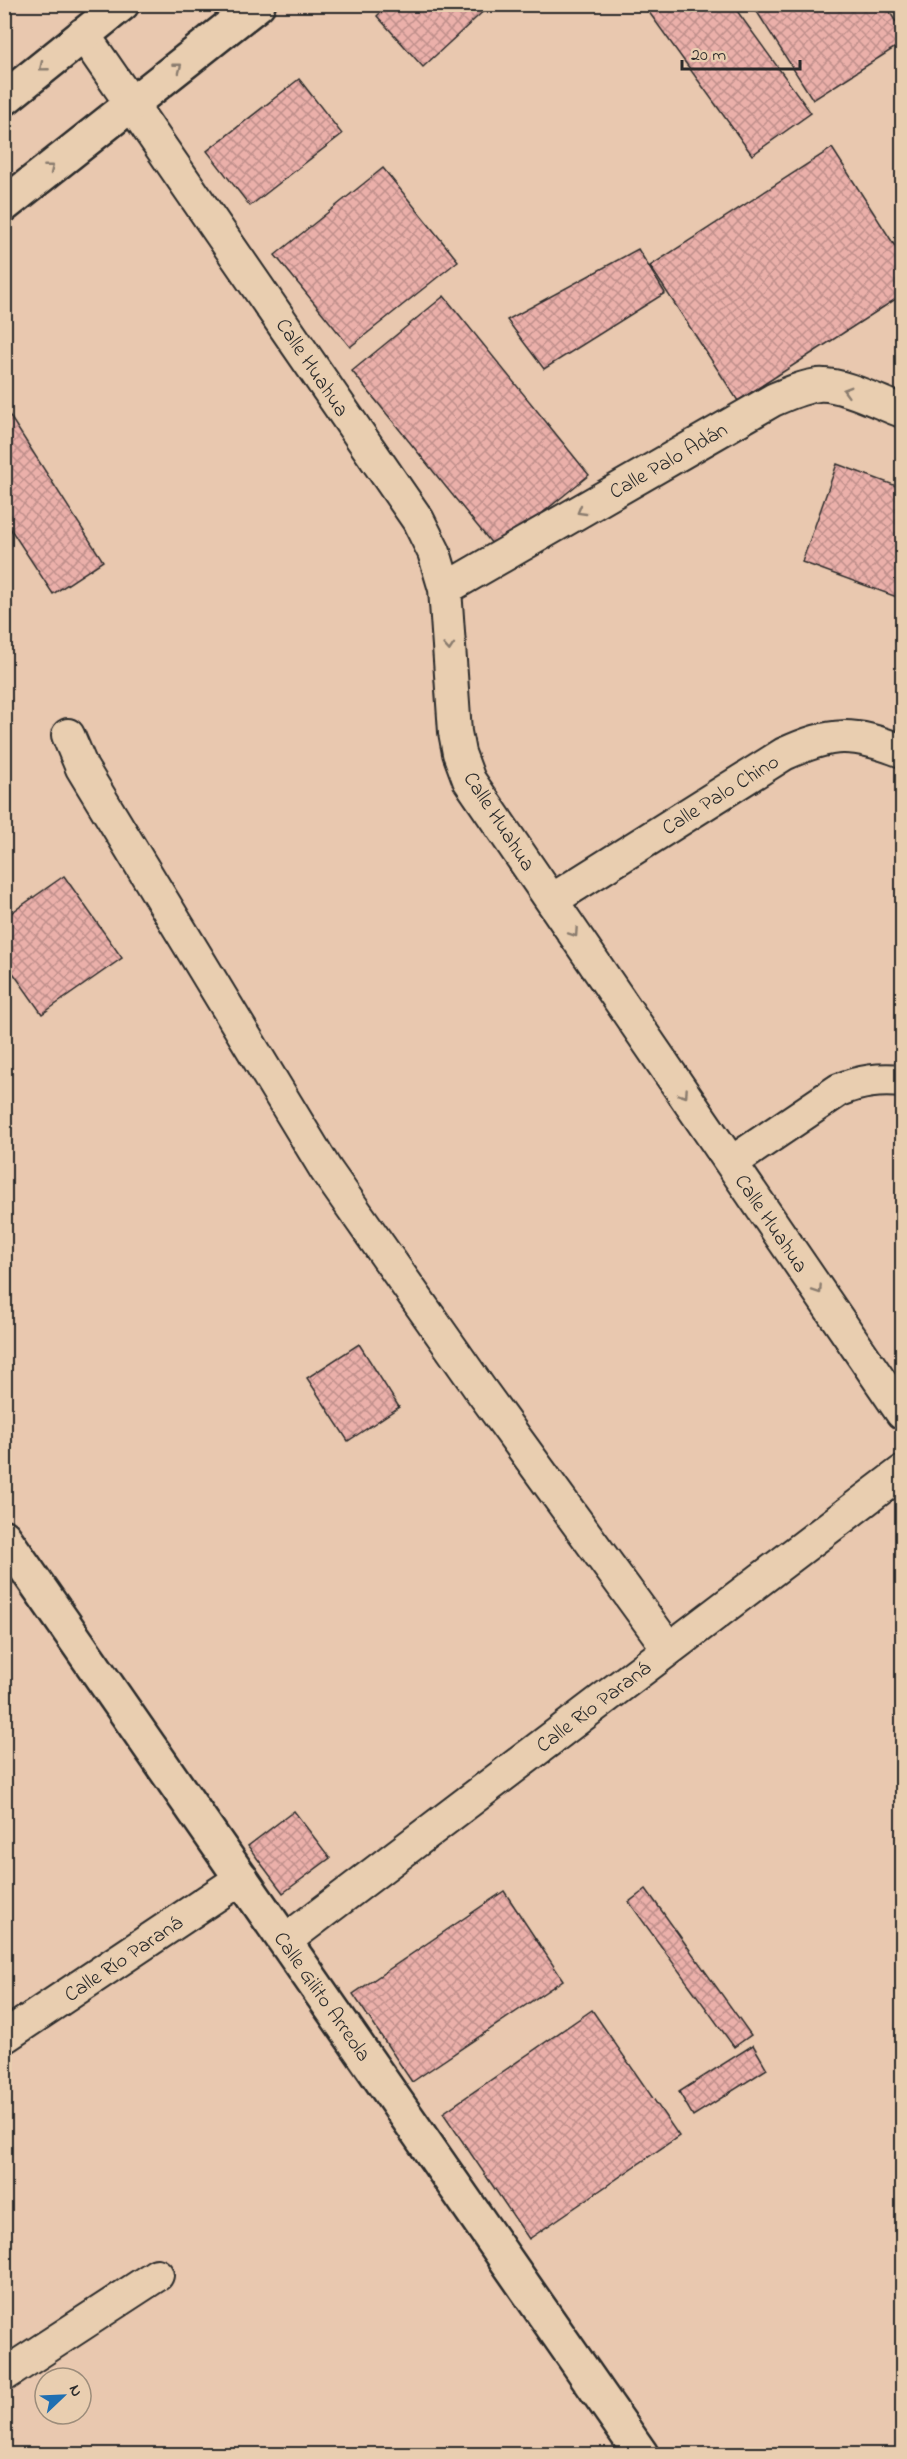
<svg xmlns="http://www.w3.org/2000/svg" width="907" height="2459" font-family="'Indie Flower',sans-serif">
<defs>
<pattern id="building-cross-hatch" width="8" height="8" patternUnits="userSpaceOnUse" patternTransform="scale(1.5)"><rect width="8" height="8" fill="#ebb0aa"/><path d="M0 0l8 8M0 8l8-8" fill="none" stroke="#bf8f8b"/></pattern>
</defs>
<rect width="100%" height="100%" fill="#e9c8af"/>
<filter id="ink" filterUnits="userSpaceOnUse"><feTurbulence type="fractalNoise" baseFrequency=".0167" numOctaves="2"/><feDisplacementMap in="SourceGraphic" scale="12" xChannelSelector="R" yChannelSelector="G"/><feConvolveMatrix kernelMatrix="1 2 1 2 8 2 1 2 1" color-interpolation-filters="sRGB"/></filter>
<g filter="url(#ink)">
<!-- building -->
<path fill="url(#building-cross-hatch)" stroke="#2b2b2b" stroke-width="1.5" d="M389,4H486L488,7L423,67L377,16Z
M643,4H732L811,113L752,155Z
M752,4H885L902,32V43L813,100Z
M299,79L342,134L250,206L207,151Z
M832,148L902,257V295L738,401L650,266Z
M383,168L458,261L350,347L275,255Z
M638,249L665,293L544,369L507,320Z
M444,296L589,475L497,550L352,371Z
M4,407L103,561L53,594L4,519Z
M837,464L902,488V599L802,562Z
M64,876L122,958L42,1014L4,960V918Z
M359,1344L399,1407L348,1441L307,1378Z
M294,1811L330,1858L283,1893L248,1846Z
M646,1889L751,2035L734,2047L629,1902Z
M504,1891L563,1980L412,2082L353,1994Z
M592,2010L679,2136L529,2239L443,2113Z
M753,2045L767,2069L693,2116L679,2092Z"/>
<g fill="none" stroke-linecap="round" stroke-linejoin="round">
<defs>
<path id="street" d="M83,34L418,520L434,552L445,589L455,732L459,753L469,780L902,1413
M445,589L773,400C787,394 802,387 818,385C842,383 880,403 902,411
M68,735L82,768L326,1170L480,1389L669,1649
M552,900L784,754C833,732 852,732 902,751
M731,1163L839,1090C861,1081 879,1079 902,1081
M285,1941L902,1472
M4,2037L242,1878
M4,2375L157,2275"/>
<path id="secondary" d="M4,1537L641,2454"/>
<path id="highway" d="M4,99L122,4
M4,205L258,4"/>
</defs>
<!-- street casing -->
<use href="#street" stroke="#2b2b2b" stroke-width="36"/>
<!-- secondary casing -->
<use href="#secondary" stroke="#2b2b2b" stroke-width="38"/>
<!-- highway casing -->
<use href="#highway" stroke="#2b2b2b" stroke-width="38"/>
<!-- street -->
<use href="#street" stroke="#e9ceb0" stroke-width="32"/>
<!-- secondary -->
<use href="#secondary" stroke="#e9ceb0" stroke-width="33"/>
<!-- highway -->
<use href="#highway" stroke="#e9ceb0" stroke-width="33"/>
</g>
<!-- one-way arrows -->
<defs><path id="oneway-chevron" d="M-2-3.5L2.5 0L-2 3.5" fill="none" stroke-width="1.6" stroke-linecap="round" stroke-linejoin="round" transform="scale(1.5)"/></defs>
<g stroke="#8a7c6e">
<use href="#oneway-chevron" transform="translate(43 67) rotate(141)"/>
<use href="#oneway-chevron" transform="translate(178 67) rotate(-38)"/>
<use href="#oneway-chevron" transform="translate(50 168) rotate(-39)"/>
<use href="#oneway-chevron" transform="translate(847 391) rotate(-164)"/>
<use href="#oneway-chevron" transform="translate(581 511) rotate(150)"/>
<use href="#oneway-chevron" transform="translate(449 647) rotate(86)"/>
<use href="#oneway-chevron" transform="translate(574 933) rotate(56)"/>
<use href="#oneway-chevron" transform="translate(684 1094) rotate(56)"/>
<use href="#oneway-chevron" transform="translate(818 1290) rotate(56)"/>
</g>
</g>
<g text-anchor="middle" stroke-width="6" stroke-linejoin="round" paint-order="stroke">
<!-- street labels -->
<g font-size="21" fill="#2b2b2b" stroke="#e9ceb0">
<text transform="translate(313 367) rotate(56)" y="7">Calle Huahua</text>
<text transform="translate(668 460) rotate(-30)" y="7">Calle Palo Adán</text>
<text transform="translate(720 794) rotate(-32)" y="7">Calle Palo Chino</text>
<text transform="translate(500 821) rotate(57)" y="7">Calle Huahua</text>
<text transform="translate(772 1223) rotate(56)" y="7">Calle Huahua</text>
<text transform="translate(593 1706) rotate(-37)" y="7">Calle Río Paraná</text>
<text transform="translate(123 1958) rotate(-34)" y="7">Calle Río Paraná</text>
<text transform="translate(323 1996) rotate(55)" y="7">Calle Gilito Arreola</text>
</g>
</g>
<!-- margin -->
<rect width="907" height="2459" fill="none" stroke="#e9ceb0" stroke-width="24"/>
<rect x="12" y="12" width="883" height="2435" fill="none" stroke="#2b2b2b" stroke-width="2" filter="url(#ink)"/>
<!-- north arrow -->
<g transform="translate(63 2396) rotate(67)"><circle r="28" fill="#e9ceb0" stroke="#9d8d7b" stroke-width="1.5"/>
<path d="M0-4.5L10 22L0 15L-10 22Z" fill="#1f6fb2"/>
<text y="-9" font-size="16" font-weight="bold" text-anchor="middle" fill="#2b2b2b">N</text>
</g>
<!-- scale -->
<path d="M682 60v9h118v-9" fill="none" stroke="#2b2b2b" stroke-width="3"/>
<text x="691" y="60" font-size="18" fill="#2b2b2b" stroke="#e9ceb0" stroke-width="4.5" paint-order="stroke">20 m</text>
</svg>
